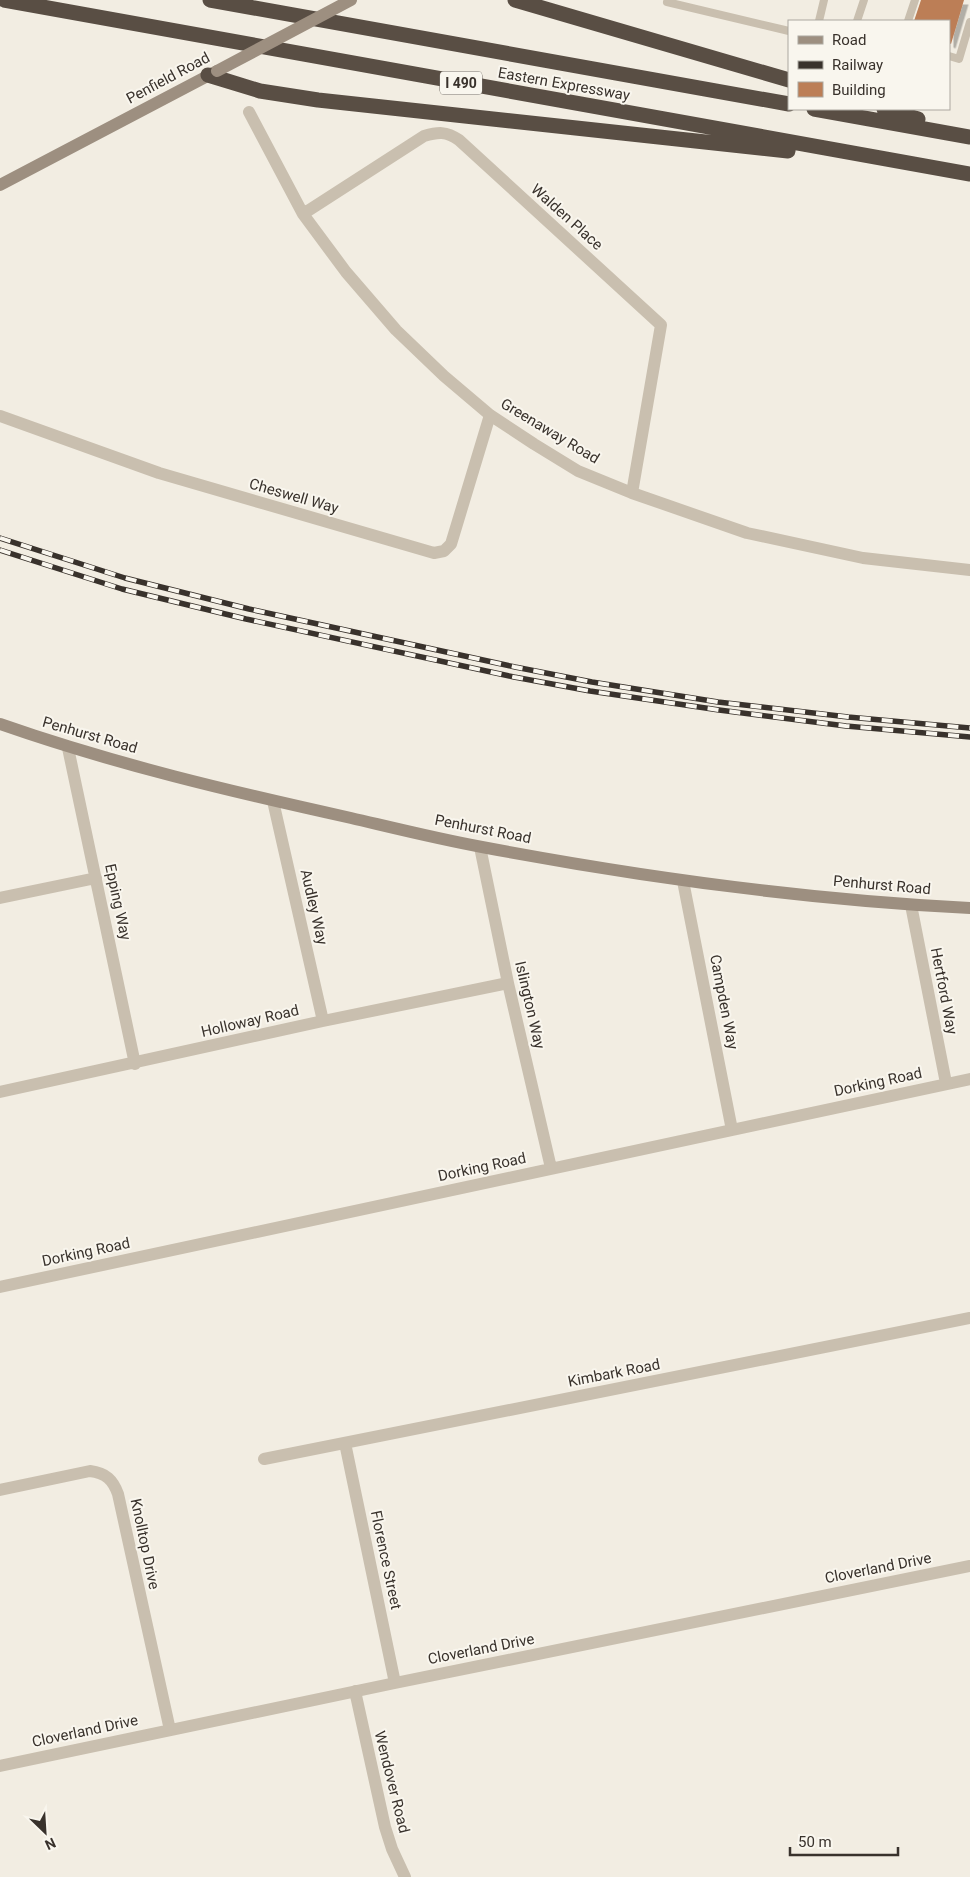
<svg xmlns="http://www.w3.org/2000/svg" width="970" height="1877" font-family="Roboto,sans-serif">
<defs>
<filter id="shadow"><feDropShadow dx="4.5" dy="4.5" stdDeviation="0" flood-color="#0004"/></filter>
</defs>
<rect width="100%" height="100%" fill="#f2ede2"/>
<!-- building -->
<path fill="#bc7e56" filter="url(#shadow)" d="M921,0H964L951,44L949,43V21H914Z"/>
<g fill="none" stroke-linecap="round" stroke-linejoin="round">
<!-- lane -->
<path stroke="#c9bfaf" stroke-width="8" d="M667,2L789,31
M819,21L824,0
M857,21L864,0
M908,21L915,0
M949,56L959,59L970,22"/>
<!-- street -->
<path stroke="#c9bfaf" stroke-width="12" d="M249,112L303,214L346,272L396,330L444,376L490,415L534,444L578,471L632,493L747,533L863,558L970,570
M303,214L424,136C438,132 446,131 459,140L661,325L632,493
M0,416L159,473L434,553L444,551L451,544L490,415
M68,748L135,1064
M273,801L323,1021
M480,847L508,983L551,1168
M683,881L732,1130
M0,898L96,878
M911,905L946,1083
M0,1092L323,1021L508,983
M0,1287L970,1079
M345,1443L395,1683
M264,1459L970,1318
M0,1490L90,1471C106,1473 113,1480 118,1494L170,1730
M355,1691L385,1827L392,1849L405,1877
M0,1766L395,1683L970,1566"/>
<!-- secondary -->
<path stroke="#9d8f80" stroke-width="12" d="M0,185L217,71
M0,724C114,764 233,792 351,818C394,828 438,839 482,847C641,877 808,900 970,908"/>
<!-- highway -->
<path stroke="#594e44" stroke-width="15" d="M4,0L970,174
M210,0L789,104
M515,0L789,80
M208,75L260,91L318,100L788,151
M814,109L970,137
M884,109L918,119"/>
<defs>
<path id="rail" d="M0,538L125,578L249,609L515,667L592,682L718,702L848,717L970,728
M0,550L122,589L246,619L514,677L590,691L719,710L846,726L970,737"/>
</defs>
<!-- rail casing -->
<use href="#rail" stroke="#39322c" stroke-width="5.5"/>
<!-- rail -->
<use href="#rail" stroke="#f9f6ee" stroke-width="4" stroke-dasharray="11" stroke-linecap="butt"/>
<!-- secondary-bridge -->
<path stroke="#9d8f80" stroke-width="12" d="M217,71L351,0"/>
</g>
<g text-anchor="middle" stroke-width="4" stroke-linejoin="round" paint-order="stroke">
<!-- shield labels -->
<rect fill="#f9f6ee" stroke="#736d66" stroke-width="1" x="440" y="71.5" width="42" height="23" rx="4"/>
<g font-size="14" font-weight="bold" fill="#39322c">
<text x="461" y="88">I 490</text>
</g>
<!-- street labels -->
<g font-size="15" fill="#39322c" stroke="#f9f6ee">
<text transform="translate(168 78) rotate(-28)" y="5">Penfield Road</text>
<text transform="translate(564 84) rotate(10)" y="5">Eastern Expressway</text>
<text transform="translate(567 217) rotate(42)" y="5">Walden Place</text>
<text transform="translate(550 431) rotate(31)" y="5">Greenaway Road</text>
<text transform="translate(294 496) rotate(16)" y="5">Cheswell Way</text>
<text transform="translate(90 735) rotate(16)" y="5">Penhurst Road</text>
<text transform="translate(483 829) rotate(11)" y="5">Penhurst Road</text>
<text transform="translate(882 885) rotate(5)" y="5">Penhurst Road</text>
<text transform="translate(118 902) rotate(78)" y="5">Epping Way</text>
<text transform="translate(314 907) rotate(77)" y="5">Audley Way</text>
<text transform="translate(944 991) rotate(79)" y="5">Hertford Way</text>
<text transform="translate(724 1002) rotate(79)" y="5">Campden Way</text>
<text transform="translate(530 1005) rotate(77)" y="5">Islington Way</text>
<text transform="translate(250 1021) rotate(-13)" y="5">Holloway Road</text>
<text transform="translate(878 1082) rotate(-12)" y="5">Dorking Road</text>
<text transform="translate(482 1167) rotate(-12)" y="5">Dorking Road</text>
<text transform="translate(86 1252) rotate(-12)" y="5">Dorking Road</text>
<text transform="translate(614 1373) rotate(-11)" y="5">Kimbark Road</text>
<text transform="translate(145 1544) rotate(78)" y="5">Knolltop Drive</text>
<text transform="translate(386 1560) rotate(78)" y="5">Florence Street</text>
<text transform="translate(878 1568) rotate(-11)" y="5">Cloverland Drive</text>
<text transform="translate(481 1649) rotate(-11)" y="5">Cloverland Drive</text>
<text transform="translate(85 1731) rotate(-12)" y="5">Cloverland Drive</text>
<text transform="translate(392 1782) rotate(76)" y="5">Wendover Road</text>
</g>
</g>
<!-- legend -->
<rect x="788" y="20" width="162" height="90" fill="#f9f6ee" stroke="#aca8a0"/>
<rect x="798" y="36" width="25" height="8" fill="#9d8f80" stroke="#aca8a0"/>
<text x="832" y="45" font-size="15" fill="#39322c">Road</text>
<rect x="798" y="61" width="25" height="8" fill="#39322c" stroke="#aca8a0"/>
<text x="832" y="70" font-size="15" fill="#39322c">Railway</text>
<rect x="798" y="82" width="25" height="15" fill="#bc7e56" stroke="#aca8a0"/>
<text x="832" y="95" font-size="15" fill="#39322c">Building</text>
<!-- north arrow -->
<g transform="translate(45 1832) rotate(155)" stroke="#f9f6ee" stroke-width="4" paint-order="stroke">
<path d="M0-4L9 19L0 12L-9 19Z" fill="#39322c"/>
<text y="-8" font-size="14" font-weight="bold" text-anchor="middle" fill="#39322c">N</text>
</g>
<!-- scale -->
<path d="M790 1847v8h108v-8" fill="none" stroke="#39322c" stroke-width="2.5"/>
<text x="798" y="1847" font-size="15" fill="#39322c" stroke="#f9f6ee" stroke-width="4" paint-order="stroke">50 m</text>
</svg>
